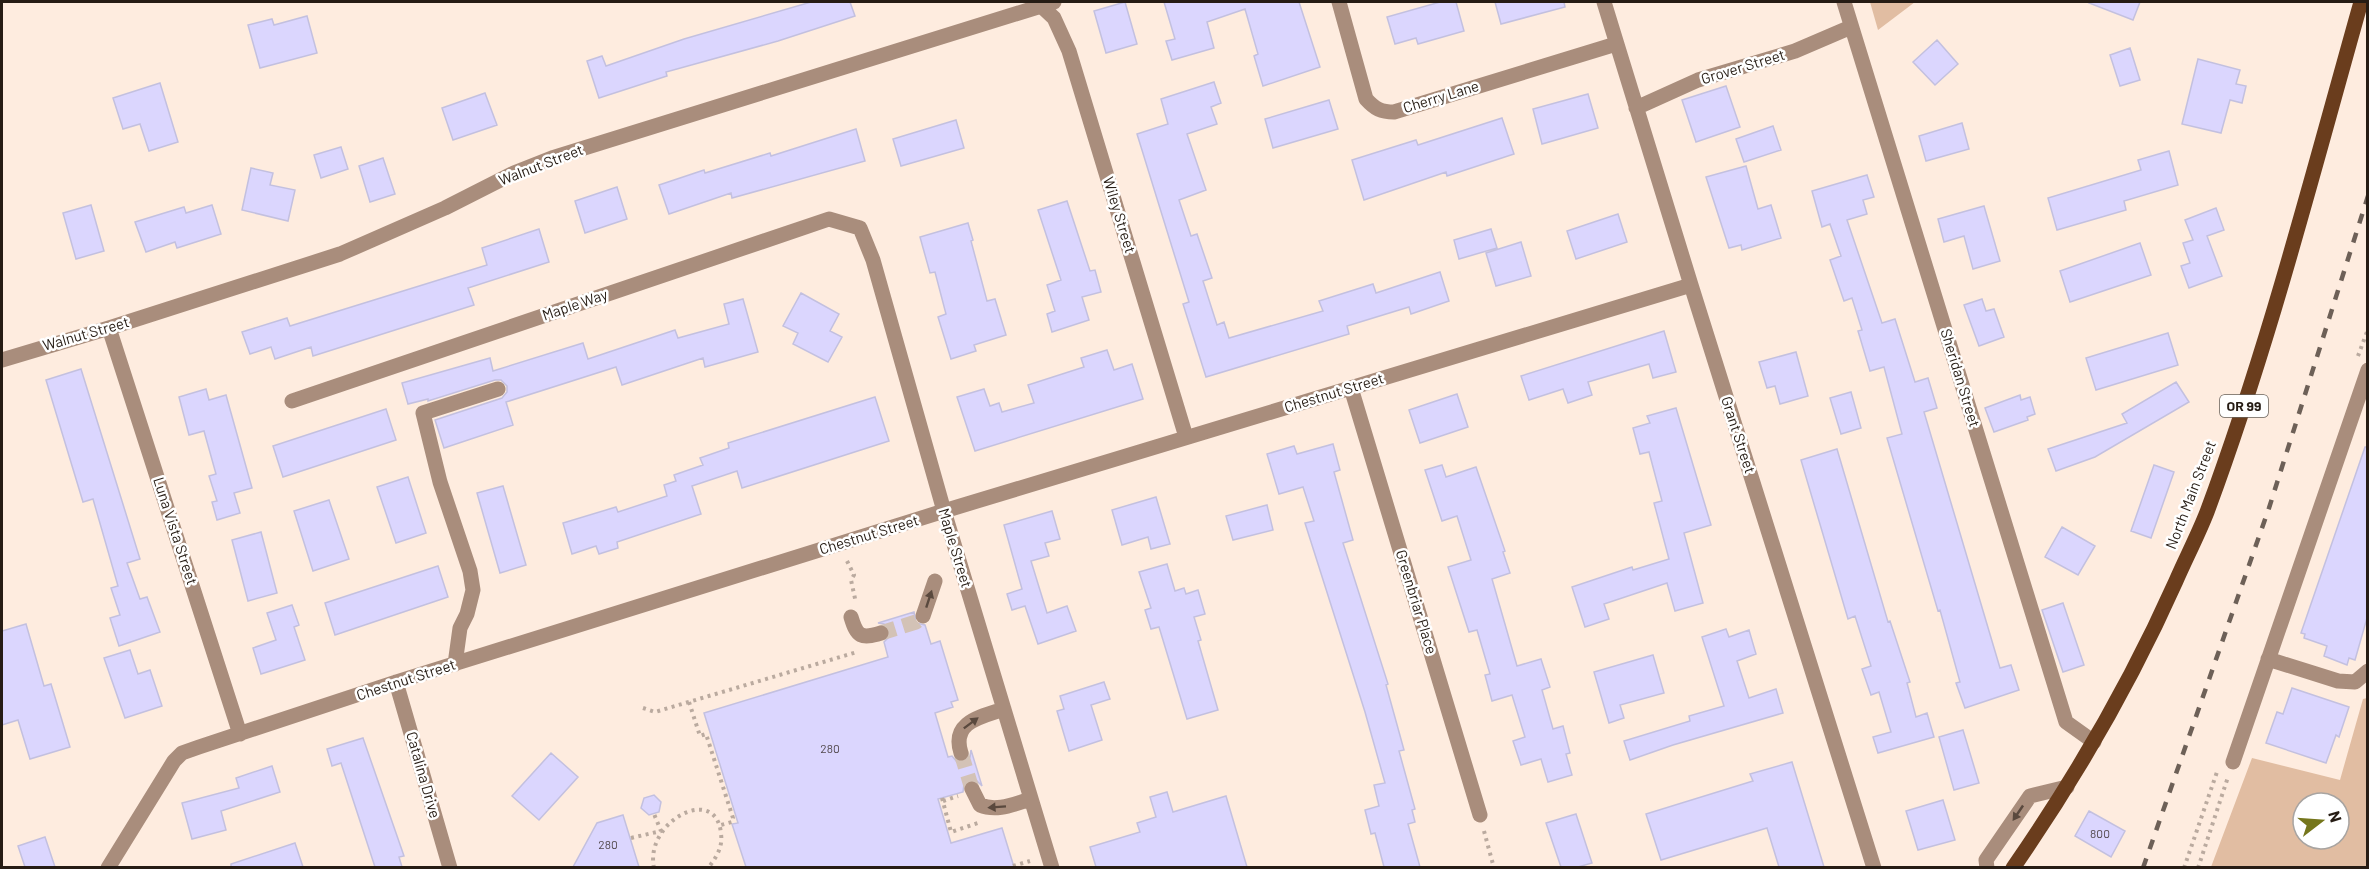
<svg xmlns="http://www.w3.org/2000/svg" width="2369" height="869" font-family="Barlow,sans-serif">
<rect width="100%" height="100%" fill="#feecdf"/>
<!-- green -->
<path fill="#e1bda2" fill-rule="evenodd" d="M1870,2H1915L1878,30Z
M2367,698V867H2211L2252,758L2340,780L2363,699ZM2303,803H2339V839H2303Z"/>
<!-- building -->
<path fill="#dbd6fe" stroke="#c3c0df" stroke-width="1.5" d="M811,2H850L855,16L778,41L666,72L667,76L599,98L587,61L602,56L606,66L684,39Z
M1125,2L1137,44L1106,53L1094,11Z
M1164,2H1299L1320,67L1263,86L1254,56L1258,54L1245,9L1207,22L1214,48L1172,60L1166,41L1175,39Z
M1440,2H1456L1464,31L1418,44L1416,38L1395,44L1387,17Z
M1495,2H1564L1565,7L1501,24Z
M2090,2H2140L2133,20L2089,3Z
M307,16L317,53L260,68L248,25L272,19L274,25Z
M1937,40L1958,64L1935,85L1913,62Z
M2130,48L2140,80L2120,86L2110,55Z
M2198,59L2240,70L2236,84L2246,86L2242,103L2230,100L2221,133L2182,124Z
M1214,82L1221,103L1211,107L1217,124L1187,134L1206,190L1179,200L1191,236L1197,234L1212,278L1203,281L1217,325L1224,322L1229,338L1323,311L1319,301L1373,284L1376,293L1440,272L1449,301L1411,314L1409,307L1347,326L1349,334L1206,377L1183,304L1189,302L1137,134L1168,124L1161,99Z
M160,83L178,142L149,151L140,124L123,129L113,98Z
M1726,86L1740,127L1696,142L1682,100Z
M485,93L497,125L453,140L442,108Z
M1588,94L1598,128L1542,144L1533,109Z
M1329,100L1338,129L1273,148L1265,119Z
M1502,118L1514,154L1447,176L1446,172L1364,200L1352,160L1416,140L1418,145Z
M956,120L964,148L901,166L893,139Z
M1962,123L1969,149L1926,161L1919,136Z
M1773,126L1781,150L1744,162L1736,139Z
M856,129L865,161L732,198L731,193L669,214L659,185L704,170L705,173L770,153L771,156Z
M341,147L348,169L321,178L314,155Z
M2169,151L2178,185L2124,201L2126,210L2057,230L2048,198L2141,170L2138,160Z
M383,158L395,194L370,202L359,166Z
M1746,166L1758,209L1771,205L1781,238L1742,250L1741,245L1729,248L1706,177Z
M251,168L273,173L270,185L295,190L288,221L242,210Z
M1867,175L1874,197L1863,200L1867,214L1847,220L1882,323L1895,319L1915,382L1928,378L1937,408L1924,412L2000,668L2011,665L2019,690L1965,708L1956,683L1960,682L1940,610L1938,611L1887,438L1902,434L1884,367L1870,371L1858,331L1862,330L1852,298L1844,301L1830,260L1841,256L1830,224L1822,227L1812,191Z
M617,187L627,219L585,233L575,201Z
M1067,201L1090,271L1095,270L1101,292L1082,297L1089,320L1052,332L1047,314L1055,311L1047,285L1061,280L1038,210Z
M91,205L104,251L76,259L63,213Z
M212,205L221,234L177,248L175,242L146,252L135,222L184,207L186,213Z
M1984,206L2000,261L1973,269L1964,236L1944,242L1938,219Z
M2216,208L2224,230L2207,236L2222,276L2189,288L2181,266L2190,263L2183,243L2193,240L2185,220Z
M1618,214L1627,242L1576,259L1567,231Z
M968,223L973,240L971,241L987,301L995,299L1006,335L974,345L976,351L951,359L938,317L946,314L935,272L930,273L920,237Z
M539,229L549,262L468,288L474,305L313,356L311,347L275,359L271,347L250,354L242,332L287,318L290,326L487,265L482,248Z
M1491,229L1497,248L1459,259L1454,240Z
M1521,242L1531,276L1496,286L1486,253Z
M2140,243L2151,275L2070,302L2060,271Z
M801,293L839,314L830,331L842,337L828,362L793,344L798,333L783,326Z
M743,299L758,352L705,367L703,358L622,385L616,367L506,402L513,425L444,448L435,420L502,398L507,392V386L501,380H495L428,401V399L408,404L402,383L490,358L493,371L583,343L588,359L675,330L678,338L729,324L724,304Z
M1982,299L1986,311L1994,309L2004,337L1979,346L1964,305Z
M1664,331L1676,372L1653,378L1649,364L1588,382L1592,395L1568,403L1563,389L1529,400L1521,376Z
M2168,333L2178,365L2096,390L2086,358Z
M1107,350L1114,370L1132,364L1143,399L975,451L957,397L984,389L990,406L999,403L1002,412L1034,403L1028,385L1084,367L1081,358Z
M1796,352L1808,396L1780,404L1775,386L1767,388L1759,362Z
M81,369L140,559L127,563L140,599L147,597L160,632L119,646L110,618L120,615L111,588L118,586L93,499L83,502L46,380Z
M2176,382L2189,402L2095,457L2056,471L2048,449L2127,423L2122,414Z
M206,389L209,400L226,395L252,488L234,493L240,513L217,520L212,502L217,501L209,476L216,474L204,431L189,435L179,397Z
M1851,392L1861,428L1841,434L1830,398Z
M1457,394L1468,427L1420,443L1409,410Z
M2020,395L2021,400L2030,397L2035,414L2027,417L2028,420L1994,432L1985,408Z
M875,397L889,441L742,488L737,471L692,486L701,514L617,542L618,548L599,554L596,546L572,554L563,523L616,507L618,512L667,496L664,485L676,481L674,475L703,465L700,458L729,448L728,443Z
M1676,408L1711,525L1684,533L1703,603L1675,611L1667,583L1604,604L1609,619L1585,627L1572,587L1632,567L1633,570L1669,559L1654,503L1662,501L1649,452L1640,454L1633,428L1650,423L1647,416Z
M386,409L396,440L283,477L273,446Z
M1333,444L1340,470L1334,472L1353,540L1343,543L1388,684L1386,685L1404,750L1399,751L1415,809L1412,810L1415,822L1408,824L1420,867H1384L1375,833L1371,834L1365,810L1379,806L1374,785L1385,783L1365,712L1305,523L1314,521L1303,487L1279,494L1267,454L1294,446L1297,454Z
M2365,447H2367V618L2355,660L2349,658L2347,665L2324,656L2327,646L2304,638L2305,634L2301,633Z
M1837,449L1888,622L1890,621L1910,682L1907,683L1916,717L1927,713L1934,737L1878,753L1873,737L1891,732L1879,692L1871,695L1862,669L1871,666L1855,616L1848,619L1801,460Z
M1442,465L1446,477L1476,467L1505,551L1503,552L1510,573L1492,579L1517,666L1541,659L1550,687L1542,690L1553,729L1563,726L1570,753L1566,754L1572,775L1548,782L1541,759L1521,765L1513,741L1525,737L1512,695L1492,701L1485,675L1490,674L1477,630L1469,632L1448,567L1471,560L1457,516L1442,521L1425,470Z
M2154,465L2174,472L2151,538L2131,531Z
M408,477L426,533L396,543L377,487Z
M503,486L526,565L500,573L477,493Z
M1156,497L1170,544L1151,549L1148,537L1122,545L1112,510Z
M329,500L349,559L313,571L294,511Z
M1267,505L1273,530L1233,540L1226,516Z
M1052,511L1060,539L1045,543L1049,556L1031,561L1047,613L1067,606L1076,631L1038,644L1025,606L1012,610L1007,594L1022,589L1004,525Z
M2062,527L2095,546L2078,575L2045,557Z
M261,532L277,593L248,601L232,540Z
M1167,564L1175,591L1184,588L1186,594L1198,590L1205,614L1194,617L1201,640L1198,641L1218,710L1187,719L1159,627L1151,629L1145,610L1151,608L1139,572Z
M438,566L448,597L335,635L325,603Z
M2063,603L2084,665L2063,672L2042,610Z
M292,605L299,625L294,627L305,660L261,674L253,648L276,640L267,613Z
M914,612L916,623L925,625L931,644L940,641L958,700L951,702L953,707L935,713L948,757L952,756L957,762H963L970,757L971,750L982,786L977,781L968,780L964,784L963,792L938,799L951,843L1002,828L1014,867H746L732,824L738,823L704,713L888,657L884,642L890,636V630L884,624L878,623Z
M26,624L44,686L51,684L70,747L30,759L18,720L2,725V631Z
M1726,629L1729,637L1749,630L1756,654L1737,661L1749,698L1776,689L1783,713L1673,745L1630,760L1624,741L1690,721L1689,716L1724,706L1702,637Z
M130,650L138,674L150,670L162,706L125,718L104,658Z
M1653,655L1664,693L1620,705L1624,718L1609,723L1594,672Z
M1104,682L1110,699L1091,705L1102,740L1069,751L1057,711L1064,709L1060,696Z
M2292,688L2349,707L2339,737L2336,735L2326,763L2266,743L2277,712L2283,714Z
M1963,730L1979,783L1954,790L1939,737Z
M363,738L404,856L399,857L402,867H375L341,763L332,766L327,749Z
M551,753L578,777L539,820L512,796Z
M1792,762L1824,867H1779L1767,828L1661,860L1646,814L1753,781L1750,774Z
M272,766L280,792L221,811L226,830L192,839L182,803L239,788L236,778Z
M1167,792L1173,812L1226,796L1247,867H1096L1090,847L1140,832L1137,823L1156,817L1150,797Z
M654,795L661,802L659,812L649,815L641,808L644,798Z
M1943,800L1955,840L1918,850L1906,811Z
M2089,811L2125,831L2111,857L2075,836Z
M1576,814L1592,863L1578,867H1561L1546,823Z
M623,815L639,867H573L597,823Z
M45,837L55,867H25L18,846Z
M295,843L303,867H231V864Z"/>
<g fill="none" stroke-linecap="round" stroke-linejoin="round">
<!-- minor-tunnel -->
<path stroke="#d3c2b6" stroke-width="15" stroke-dasharray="15 8" stroke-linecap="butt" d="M881,633L916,622L923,616
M961,753L972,789"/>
<!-- path -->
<path stroke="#baaa9f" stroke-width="4" stroke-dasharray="3 4.5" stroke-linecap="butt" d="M2358,356L2368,329
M847,561L854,575L851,580L856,603
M689,702L700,736L706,734L733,818L732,822L721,825
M643,708L655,712L857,652
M942,798L951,832L978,823
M943,801L958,796
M1484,831L1494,868
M631,838L661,831L654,814
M1013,866L1030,861
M654,868C644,821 717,783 721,834C723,847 716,858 708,868
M2184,868L2218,769
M2198,868L2228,777"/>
<!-- minor -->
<path stroke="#a98d7c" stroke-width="15" d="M1037,2L1054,18L1069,51L1186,437
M1339,2L1366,99C1375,109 1381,112 1394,112L1616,44
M1604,2L1691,285L1874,868
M1844,2L2066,722L2094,742
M1636,108L1698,80L1795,51L1851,27
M109,328L240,734
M2,360L109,328L340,254L445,208L514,173L552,158L1054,2
M1351,388L1480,815
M292,401L829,219L860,228L873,260L944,511L1052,868
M923,616L935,581
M851,617C857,637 861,639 881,633
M2268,659L2338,681L2355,682L2368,671
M455,664L460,628L467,614L473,590L470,571L440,482L423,413L498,389
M396,682L450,868
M961,753C951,722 980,717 1004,709
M2233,762L2368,370
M972,789L980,805C997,812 1014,804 1031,799
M108,868L174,761L182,753L199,747L396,682L944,511L1691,285
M1987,868L1986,860L2030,796L2067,787"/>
<!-- major -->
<path stroke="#6a3d1d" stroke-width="15" d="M2013,868C2076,777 2131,682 2176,581C2186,558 2198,535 2207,512C2269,345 2313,172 2361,2"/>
<!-- rail -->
<path stroke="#6d6057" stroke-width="4.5" stroke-dasharray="10 10" stroke-linecap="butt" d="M2143,868L2269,508L2368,196"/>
</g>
<!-- one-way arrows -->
<defs><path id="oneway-solid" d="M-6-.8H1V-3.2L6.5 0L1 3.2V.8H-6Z" transform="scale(1.5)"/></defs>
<g fill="#5a493e">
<use href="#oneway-solid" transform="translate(929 599) rotate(-72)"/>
<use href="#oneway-solid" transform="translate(971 723) rotate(-37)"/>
<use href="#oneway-solid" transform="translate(997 807) rotate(176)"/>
<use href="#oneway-solid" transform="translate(2018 813) rotate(124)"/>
</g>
<g text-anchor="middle" stroke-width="5" stroke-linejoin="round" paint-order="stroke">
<!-- number labels -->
<g font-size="12" fill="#534a4e">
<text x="830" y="753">280</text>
<text x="2100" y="838">800</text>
<text x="608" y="849">280</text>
</g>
<!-- shield labels -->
<rect fill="#fff" stroke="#67605a" stroke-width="1.5" x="2220" y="395" width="48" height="22" rx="4.5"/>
<g font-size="14" font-weight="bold" fill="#261c14">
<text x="2244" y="411">OR 99</text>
</g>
<!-- street labels -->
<g font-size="15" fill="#261c14" stroke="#fff">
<text transform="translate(1743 67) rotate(-17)" y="5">Grover Street</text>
<text transform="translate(1441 97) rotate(-17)" y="5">Cherry Lane</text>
<text transform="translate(541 165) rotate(-21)" y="5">Walnut Street</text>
<text transform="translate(1119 215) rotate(73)" y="5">Wiley Street</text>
<text transform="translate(575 305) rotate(-19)" y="5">Maple Way</text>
<text transform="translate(86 334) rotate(-16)" y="5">Walnut Street</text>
<text transform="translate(1960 378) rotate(73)" y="5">Sheridan Street</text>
<text transform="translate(1334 393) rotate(-17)" y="5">Chestnut Street</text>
<text transform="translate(1738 435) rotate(72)" y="5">Grant Street</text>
<text transform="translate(2191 495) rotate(-69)" y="5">North Main Street</text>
<text transform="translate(175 531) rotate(72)" y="5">Luna Vista Street</text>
<text transform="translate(869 535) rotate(-17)" y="5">Chestnut Street</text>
<text transform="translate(955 548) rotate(73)" y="5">Maple Street</text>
<text transform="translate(1416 602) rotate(73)" y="5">Greenbriar Place</text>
<text transform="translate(406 680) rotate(-18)" y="5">Chestnut Street</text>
<text transform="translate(423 775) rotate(74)" y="5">Catalina Drive</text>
</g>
</g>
<!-- border -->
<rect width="2369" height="869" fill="none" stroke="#261c14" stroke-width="6"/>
<!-- north arrow -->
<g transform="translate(2321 821) rotate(73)"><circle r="28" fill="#ffffff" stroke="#a8a4a1" stroke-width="1.5"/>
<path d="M0-4.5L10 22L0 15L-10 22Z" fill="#75761c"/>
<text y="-9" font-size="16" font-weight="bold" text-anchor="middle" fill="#261c14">N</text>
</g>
</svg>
